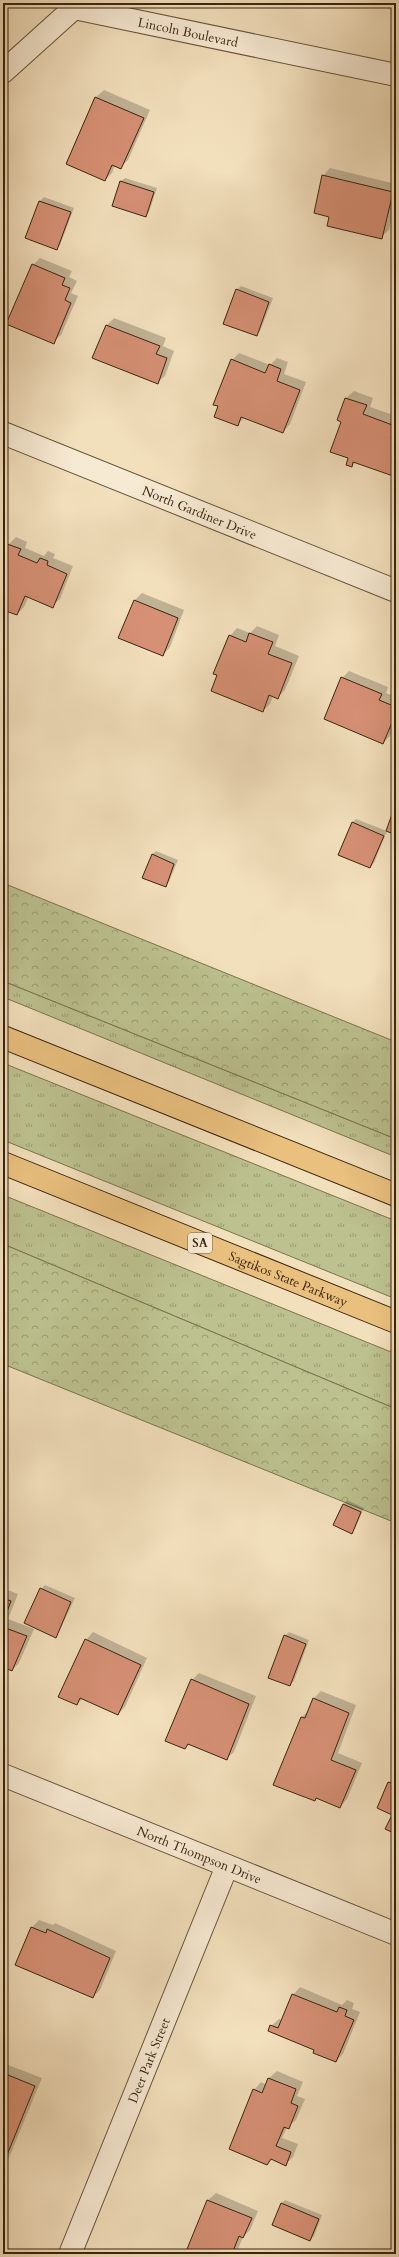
<svg xmlns="http://www.w3.org/2000/svg" width="399" height="2257" font-family="Cardo,serif">
<defs>
<pattern id="grass-tufts" width="24" height="20" patternUnits="userSpaceOnUse"><rect width="24" height="20" fill="#bcc18f"/><path d="M3 7l-1-3M5 7V3M7 7l1-3M15 17l-1-3M17 17v-4M19 17l1-3" fill="none" stroke="#9a9d73"/></pattern>
<pattern id="forest-crowns" width="20" height="18" patternUnits="userSpaceOnUse"><rect width="20" height="18" fill="#bcc18f"/><path d="M2 6a3 3 0 1 1 6 0M12 15a3 3 0 1 1 6 0" fill="none" stroke="#9a9d73"/></pattern>
</defs>
<rect width="100%" height="100%" fill="#f2dfbc"/>
<filter id="stains"><feTurbulence type="fractalNoise" baseFrequency=".005" numOctaves="4"/><feColorMatrix values="0 0 0 0 .2 0 0 0 0 .09 0 0 0 0 .02 0 0 0 .5 -.17"/></filter>
<radialGradient id="worn" r=".72"><stop offset=".6" stop-color="#630" stop-opacity="0"/><stop offset="1" stop-color="#630" stop-opacity=".3"/></radialGradient>
<!-- grass -->
<path fill="url(#grass-tufts)" stroke="#7b734e" d="M3,981L396,1139V1157L3,997Z
M3,1063L396,1221V1299L3,1140Z
M3,1195L396,1354V1409L3,1244Z"/>
<!-- forest -->
<path fill="url(#forest-crowns)" stroke="#7b734e" d="M3,883L396,1042V1139L3,981Z
M3,1244L396,1409V1523L3,1364Z"/>
<!-- shadow -->
<path fill="#0003" d="M104,90L150,110L128,160L121,167L115,165L112,173L105,180L68,164L96,97Z
M330,168L396,184V199L389,230L381,237L330,216L323,176Z
M125,178L157,188L149,212L145,216L121,181Z
M44,197L74,208L60,245L56,249L27,238L40,201Z
M40,258L72,271L69,277L77,281L71,293L78,296L61,335L53,342L33,265Z
M241,286L273,298L260,331L256,335L237,290Z
M114,318L166,338L163,346L174,351L165,376L157,383L94,358L107,325Z
M239,353L270,365L277,358L288,362L284,374L306,382L290,424L283,432L245,417L237,425L232,360Z
M354,391L373,398L370,407L396,416V476L356,462L352,466L342,421L339,420L346,398Z
M16,537L27,542L25,548L44,556L48,551L55,554L53,558L73,566L60,599L52,606L29,596L24,607L17,614L3,608V557L8,545Z
M142,593L184,610L170,647L163,655L135,600Z
M257,626L279,635L275,646L299,656L285,690L278,697L273,696L270,704L263,711L230,636L237,628L250,633Z
M349,671L388,687L386,693L396,697V722L390,736L383,743L342,678Z
M396,806V834L387,831L374,863L370,867L352,823L356,819L387,831Z
M156,851L178,860L169,882L165,886L152,855Z
M347,1500L364,1508L355,1529L351,1533L344,1504Z
M45,1585L75,1598L59,1632L55,1636L41,1589Z
M3,1588L18,1594L8,1619L34,1629L19,1663L12,1670L3,1666Z
M93,1632L147,1658L125,1707L118,1714L83,1698L77,1704L86,1640Z
M289,1632L309,1640L294,1681L290,1685L285,1636Z
M199,1673L256,1696L234,1752L226,1759L189,1744L185,1748L192,1680Z
M321,1691L356,1705L338,1753L362,1763L347,1799L340,1807L317,1798L315,1800L302,1717L309,1710L314,1698Z
M396,1775V1833L389,1782Z
M39,1920L53,1925L55,1923L116,1951L100,1990L93,1997L16,1965L32,1927Z
M300,1987L342,2005L347,2000L354,2003L352,2009L360,2012L343,2054L336,2061L271,2026L279,2019L282,2020L293,1995Z
M3,2063L42,2078L6,2165L3,2169Z
M277,2071L303,2082L297,2096L305,2099L296,2120L287,2127L282,2138L298,2144L293,2157L286,2164L272,2159L267,2164L254,2090L261,2082L267,2085L269,2078Z
M216,2193L258,2211L250,2230L243,2237L236,2254H186L208,2200Z
M285,2200L322,2215L314,2236L310,2240L281,2204Z"/>
<!-- building -->
<path fill="#d69075" stroke="#3a250e" d="M386,3H396V7L385,5Z
M95,97L144,118L121,169L112,165L105,181L66,164Z
M322,175L393,192L382,239L327,226L329,217L314,213Z
M120,181L154,192L146,217L112,206Z
M39,201L71,212L57,250L25,238Z
M32,264L65,278L62,285L70,288L65,300L71,303L54,344L6,324Z
M236,289L269,302L257,336L223,324Z
M106,325L160,346L156,354L167,358L158,384L92,358Z
M231,359L265,373L269,364L281,369L277,381L300,390L283,433L241,417L238,426L214,417L218,406L213,405Z
M345,398L367,405L363,414L395,426L391,438L396,440V477L353,462L352,467L346,465L348,458L330,452L341,422L337,420Z
M7,544L21,549L18,555L37,563L40,558L48,561L47,565L67,574L53,608L25,596L17,615L3,610V554Z
M134,600L178,618L163,656L118,638Z
M249,633L273,642L268,654L292,663L278,699L269,695L263,712L211,691L217,675L213,674L229,635L246,642Z
M341,677L382,694L379,700L396,707V713L383,744L324,719Z
M396,803V835L386,831Z
M352,822L384,836L370,868L338,855Z
M152,854L174,864L166,887L142,878Z
M343,1504L361,1512L352,1534L333,1525Z
M40,1588L71,1602L56,1638L24,1623Z
M3,1598L11,1601L3,1622Z
M3,1627L27,1636L12,1671L3,1667Z
M284,1635L306,1644L290,1686L268,1678Z
M85,1639L141,1665L118,1715L80,1698L77,1705L58,1697Z
M191,1679L249,1704L227,1760L188,1744L185,1749L165,1741Z
M313,1698L349,1713L331,1760L356,1770L340,1808L316,1798L315,1801L273,1785L301,1717L305,1718Z
M388,1782L396,1785V1834L385,1829L392,1815L377,1808Z
M31,1927L46,1933L47,1929L110,1958L93,1998L15,1965Z
M292,1994L337,2012L339,2007L347,2010L345,2016L354,2020L336,2062L313,2053L314,2050L268,2031L270,2025L278,2028Z
M3,2073L35,2086L3,2165Z
M268,2078L296,2089L291,2103L298,2106L289,2129L284,2127L276,2146L291,2152L286,2166L271,2159L267,2165L229,2149L253,2089L262,2093Z
M207,2200L252,2218L243,2238L239,2236L232,2254H185Z
M281,2203L319,2219L310,2241L272,2225Z"/>
<g fill="none" stroke-linecap="round" stroke-linejoin="round">
<defs>
<g id="minor">
<path id="s1" d="M3,72L74,8L396,75"/>
<path id="s2" d="M3,433L396,591"/>
<path id="s3" d="M3,1775L396,1934"/>
<path id="s4" d="M70,2254L227,1866"/>
</g>
<g id="motorway">
<path d="M3,1037L396,1195"/>
<path id="s5" d="M3,1163L396,1322"/>
</g>
</defs>
<!-- minor casing -->
<use href="#minor" stroke="#68543a" stroke-width="24"/>
<!-- motorway casing -->
<use href="#motorway" stroke="#3a250e" stroke-width="24"/>
<!-- minor -->
<use href="#minor" stroke="#f7ead3" stroke-width="22"/>
<!-- motorway -->
<use href="#motorway" stroke="#e9c07e" stroke-width="22"/>
</g>
<g text-anchor="middle" stroke-width="4" stroke-linejoin="round" paint-order="stroke">
<!-- shield labels -->
<rect fill="#f7ead3" stroke="#736049" stroke-width="1" x="188" y="1233" width="24" height="20" rx="3"/>
<g font-size="12" font-weight="bold" fill="#3a250e">
<text x="200" y="1247">SA</text>
</g>
<!-- street labels -->
<g font-size="13" fill="#3a250e" stroke="#f7ead3">
<text dy="5" stroke="none"><textPath href="#s1" startOffset="212">Lincoln Boulevard</textPath></text>
<text dy="5" stroke="none"><textPath href="#s2" startOffset="212">North Gardiner Drive</textPath></text>
<text dy="5" stroke="none"><textPath href="#s5" startOffset="308">Sagtikos State Parkway</textPath></text>
<text dy="5" stroke="none"><textPath href="#s3" startOffset="212">North Thompson Drive</textPath></text>
<text dy="5" stroke="none"><textPath href="#s4" startOffset="209">Deer Park Street</textPath></text>
</g>
</g>
<!-- margin -->
<rect width="399" height="2257" fill="none" stroke="#f2dfbc" stroke-width="16"/>
<rect x="4" y="4" width="391" height="2249" fill="none" stroke="#3a250e" stroke-width="2"/>
<rect x="8" y="8" width="383" height="2241" fill="none" stroke="#3a250e"/>
<rect width="100%" height="100%" filter="url(#stains)"/>
<rect width="100%" height="100%" fill="url(#worn)"/>
</svg>
